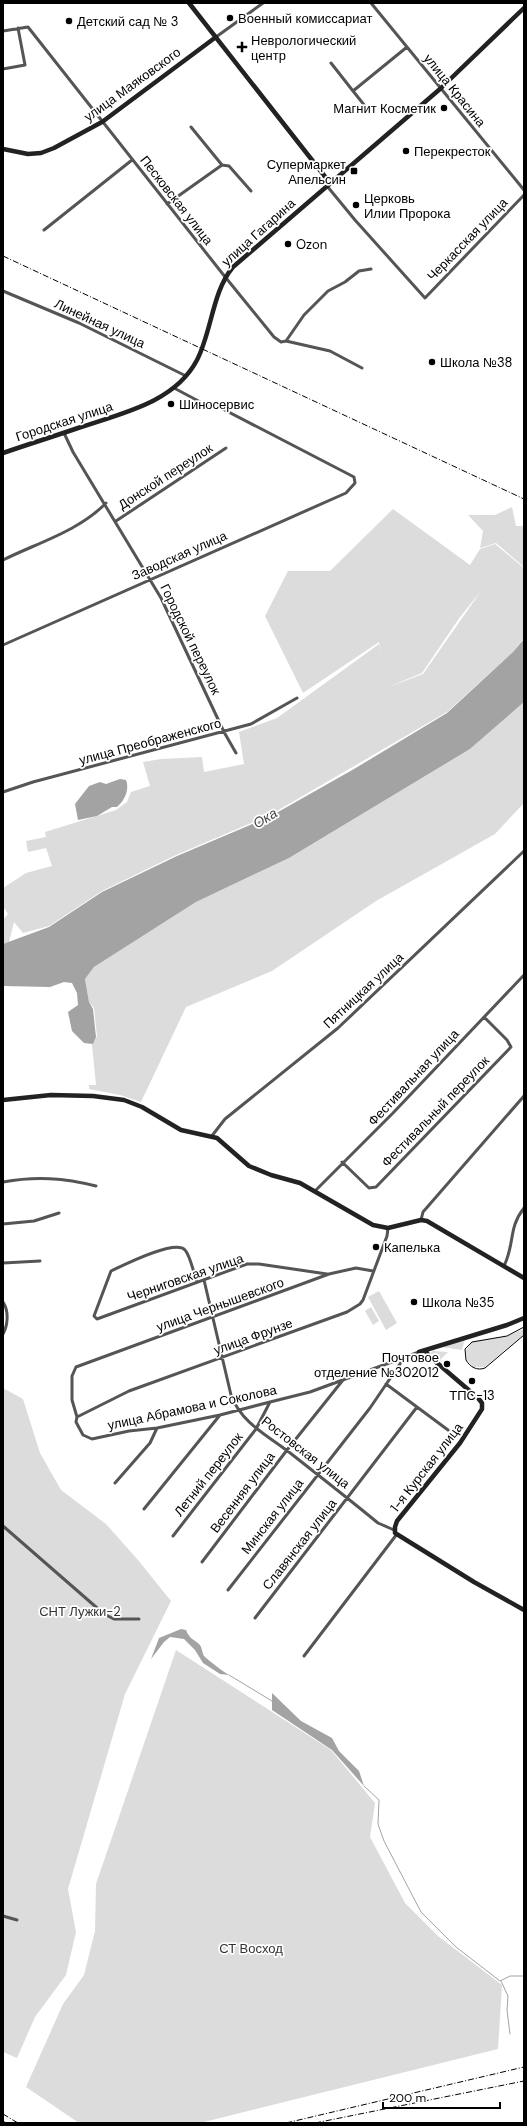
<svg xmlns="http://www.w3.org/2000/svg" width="527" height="2126" font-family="'DM Sans',sans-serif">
<rect width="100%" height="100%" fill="#fff"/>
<!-- green -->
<path fill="#dcdcdc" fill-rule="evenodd" d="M512,507L516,526H524V567L496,543L480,548L483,531L468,515H495Z
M393,509L470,565L480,549L495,544L524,568V638L513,652L447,712L270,815L176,855L102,891L49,926L23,933L14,922L9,942L3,944V920L8,914L4,908L3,888L26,873L52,866L46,848L28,852L26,841L46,837L45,832L116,810L127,802L131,792L150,786L143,762L161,759L202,757L204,772L244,764L239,732L277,718L379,644L381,654L379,642L303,693L265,616L288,571H330ZM481,591L423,674L386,688L422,673L460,617Z
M524,702V803L495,834L376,901L272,971L186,1007L141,1102L120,1095L89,1089V1085H96L92,1045L97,1036L94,1008L89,1002L85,979L94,967L196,902L289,858L470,749Z
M379,1291L397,1323L386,1330L368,1297Z
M371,1307L379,1321L373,1325L365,1311Z
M524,1329V1334L485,1367H473L467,1360L466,1350L472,1342L507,1336Z
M465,1339L462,1350L441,1347Z
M434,1350L435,1351L448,1352L439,1361L430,1353Z
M3,1388L23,1399L40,1453L61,1490L106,1524L138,1560L171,1601L125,1694L68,1889L76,1932L66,1975L35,2017L17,2058L3,2052Z
M176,1650L331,1750L375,1803L370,1837L405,1903L438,1936L502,1985L498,2049L200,2123H79L26,2087L63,2004L84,1975L95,1931L96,1884Z"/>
<!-- water -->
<path fill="#a3a3a3" d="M524,639V702L470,749L289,858L196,902L94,967L85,979L89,1002L93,1009L96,1037L93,1044L84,1043L72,1031L68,1012L78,1005L77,993L72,983L64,982L50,987L3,986V944L49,927L102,892L177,856L271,816L354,769L447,713L513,652Z
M120,779L126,780C130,790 124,801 117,807H112L97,816L78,820L75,804L89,786L100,782L106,784Z
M181,1629L186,1630C189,1638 193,1639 199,1644C202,1647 202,1652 204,1656C208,1660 225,1673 229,1675L220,1674L203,1663L195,1650L184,1639L170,1637L164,1642L151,1659L159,1638Z
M272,1693L301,1721L332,1738L339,1751L359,1771L364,1786L332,1750L272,1710Z"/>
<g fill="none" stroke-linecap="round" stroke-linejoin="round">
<!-- stream -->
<path stroke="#a3a3a3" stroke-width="1" d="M229,1675L272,1701
M364,1786L379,1800L378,1824L384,1841L421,1912L456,1947L500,1981L510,1976H524
M501,1981L508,1996L507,2010L510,2034"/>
<!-- street -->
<path stroke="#555" stroke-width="3" d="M371,3L524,190
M3,31L28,27L222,273L274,337L281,342L286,341L330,351L362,368
M216,37L263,3
M331,63L353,91L407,47
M3,69L25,65L18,28
M353,91L365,106
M191,127L222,165L229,166L251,191
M327,186L355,220L425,298L524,195
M167,204L222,165
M44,230L132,160
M3,291L79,323L186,376
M286,341L304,315L328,291L345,282L359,271L371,269
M64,433L73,452L161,598L224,732L236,753
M116,521L226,448
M3,560C37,543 79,531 106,503
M3,645L346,493L355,483L354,477L217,406L204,404L174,388
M3,792L33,782L251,724L297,698
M211,1137L225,1119L338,1028L524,851
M342,1162L369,1188L376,1187L511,1047L507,1040L484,1017
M3,1182C36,1176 64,1178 96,1186
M315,1191L393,1113L524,975
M421,1220L423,1212L524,1096
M3,1224L34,1221L59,1213
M3,1263L40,1261
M504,1266C515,1244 508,1228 524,1208
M373,1271L356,1268L329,1274L76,1367L72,1376V1400L77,1417L76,1422L83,1435L92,1439L129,1431L157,1428L220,1415L270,1402L310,1392L419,1352
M204,1280L231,1395C242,1425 271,1437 294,1456C322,1478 350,1500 378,1523L394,1530
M197,1282C194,1274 190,1255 185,1250C175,1239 124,1265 111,1271L94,1316L97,1319L247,1264H259L327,1274
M3,1302C9,1311 8,1325 3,1334
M386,1384L448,1430
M77,1417L129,1391L347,1312L360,1304L363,1300L387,1236L388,1228
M115,1483L150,1443L157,1428
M144,1509L220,1415
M3,1526L104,1614L114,1619H139
M173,1536L256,1429L270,1402
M202,1562L287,1450L343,1380
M228,1590L370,1408L404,1358
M255,1618L417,1407
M304,1656L397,1534
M3,1916L17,1920"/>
<!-- secondary -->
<path stroke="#222" stroke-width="4.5" d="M189,3L330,183
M3,149L28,154L41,153L54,148L102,122L216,37
M3,453C29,444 55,436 81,427C123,413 175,402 197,360C212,331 212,292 233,267L440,89L524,8
M3,1100L51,1095L93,1096L124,1100L142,1107L181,1130L217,1138L249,1166L271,1175L300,1183L373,1225L388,1228L421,1220L427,1221L524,1278
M425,1350L429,1356L478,1398L482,1403V1409L460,1443L397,1521L395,1527V1533L474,1582L524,1610
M419,1352L507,1325L524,1318"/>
<!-- tram -->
<path stroke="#000" stroke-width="1" d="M524,1327L507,1336L472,1342L465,1349L466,1360C470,1367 477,1371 485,1368L524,1335"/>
<!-- rail -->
<path stroke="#000" stroke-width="1" stroke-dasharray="6 2 1 2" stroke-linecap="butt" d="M3,256L524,499
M3,2095L4,2096
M3,2114L18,2123
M3,2121L6,2123
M286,2123L524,2067
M315,2123L524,2081"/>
</g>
<!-- markers -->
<g fill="#000" stroke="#fff" stroke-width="1.5">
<circle cx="230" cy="18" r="4"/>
<circle cx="69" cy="21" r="4"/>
<path d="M240 41h4v4h4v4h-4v4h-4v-4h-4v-4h4z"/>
<circle cx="444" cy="108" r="4"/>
<circle cx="406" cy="151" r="4"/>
<rect x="350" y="167" width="8" height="8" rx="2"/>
<circle cx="356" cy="205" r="4"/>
<circle cx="288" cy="244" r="4"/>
<circle cx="432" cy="362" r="4"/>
<circle cx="171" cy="404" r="4"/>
<circle cx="376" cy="1247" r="4"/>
<circle cx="414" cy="1302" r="4"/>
<circle cx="447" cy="1364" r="4"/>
<circle cx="472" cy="1381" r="4"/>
</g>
<g text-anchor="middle" stroke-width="3.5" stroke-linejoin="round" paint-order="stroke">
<!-- poi labels -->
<g font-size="13" fill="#000" stroke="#fff" text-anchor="start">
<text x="238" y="23">Военный комиссариат</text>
<text x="77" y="26">Детский сад № 3</text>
<text x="251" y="45">Неврологический<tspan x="251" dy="15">центр</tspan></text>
<text x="436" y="113" text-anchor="end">Магнит Косметик</text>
<text x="414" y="156">Перекресток</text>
<text x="346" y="169" text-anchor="end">Супермаркет<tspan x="346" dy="15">Апельсин</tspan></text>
<text x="364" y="203">Церковь<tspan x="364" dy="15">Илии Пророка</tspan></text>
<text x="296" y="249">Ozon</text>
<text x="440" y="367">Школа №38</text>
<text x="179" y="409">Шиносервис</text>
<text x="384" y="1252">Капелька</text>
<text x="422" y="1307">Школа №35</text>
<text x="439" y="1362" text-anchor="end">Почтовое<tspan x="439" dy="15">отделение №302012</tspan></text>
<text x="472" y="1400" text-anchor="middle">ТПС-13</text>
</g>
<!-- street labels -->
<g font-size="13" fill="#000" stroke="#fff">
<text transform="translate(132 84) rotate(-36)" y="5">улица Маяковского</text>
<text transform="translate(455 90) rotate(51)" y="5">улица Красина</text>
<text transform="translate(177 200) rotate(52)" y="5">Песковская улица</text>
<text transform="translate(258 232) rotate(-42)" y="5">улица Гагарина</text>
<text transform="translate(467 239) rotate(-46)" y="5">Черкасская улица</text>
<text transform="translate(100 323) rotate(25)" y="5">Линейная улица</text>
<text transform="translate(64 421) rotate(-18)" y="5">Городская улица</text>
<text transform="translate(165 476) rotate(-33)" y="5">Донской переулок</text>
<text transform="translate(179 555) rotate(-24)" y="5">Заводская улица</text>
<text transform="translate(191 639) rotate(64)" y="5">Городской переулок</text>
<text transform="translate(150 741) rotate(-15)" y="5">улица Преображенского</text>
<text transform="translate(363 990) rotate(-43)" y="5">Пятницкая улица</text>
<text transform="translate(413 1077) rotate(-47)" y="5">Фестивальная улица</text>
<text transform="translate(435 1111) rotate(-46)" y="5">Фестивальный переулок</text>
<text transform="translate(185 1277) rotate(-19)" y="5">Черниговская улица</text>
<text transform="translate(220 1304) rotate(-20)" y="5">улица Чернышевского</text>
<text transform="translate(253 1336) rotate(-20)" y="5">улица Фрунзе</text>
<text transform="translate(192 1407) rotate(-12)" y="5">улица Абрамова и Соколова</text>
<text transform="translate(306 1452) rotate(38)" y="5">Ростовская улица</text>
<text transform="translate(426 1467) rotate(-52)" y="5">1-я Курская улица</text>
<text transform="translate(208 1474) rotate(-52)" y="5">Летний переулок</text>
<text transform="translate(242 1492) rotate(-53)" y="5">Весенняя улица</text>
<text transform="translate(272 1516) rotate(-52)" y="5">Минская улица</text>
<text transform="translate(299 1544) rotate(-52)" y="5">Славянская улица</text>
</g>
<!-- park labels -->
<g font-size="13" fill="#333" stroke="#fff">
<text x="80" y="1616">СНТ Лужки-2</text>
<text x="251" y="1953">СТ Восход</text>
</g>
<!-- water labels -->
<g font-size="14" font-style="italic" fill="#444" stroke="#fff">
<text transform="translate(265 818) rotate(-31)" y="5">Ока</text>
</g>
</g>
<!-- border -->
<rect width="527" height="2126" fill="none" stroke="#000000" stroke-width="8"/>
<!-- scale -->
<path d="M383 2102v6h117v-6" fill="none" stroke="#000000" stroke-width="2"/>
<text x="389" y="2102" font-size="12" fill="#000000" stroke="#ffffff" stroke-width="3" paint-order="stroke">200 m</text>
</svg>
